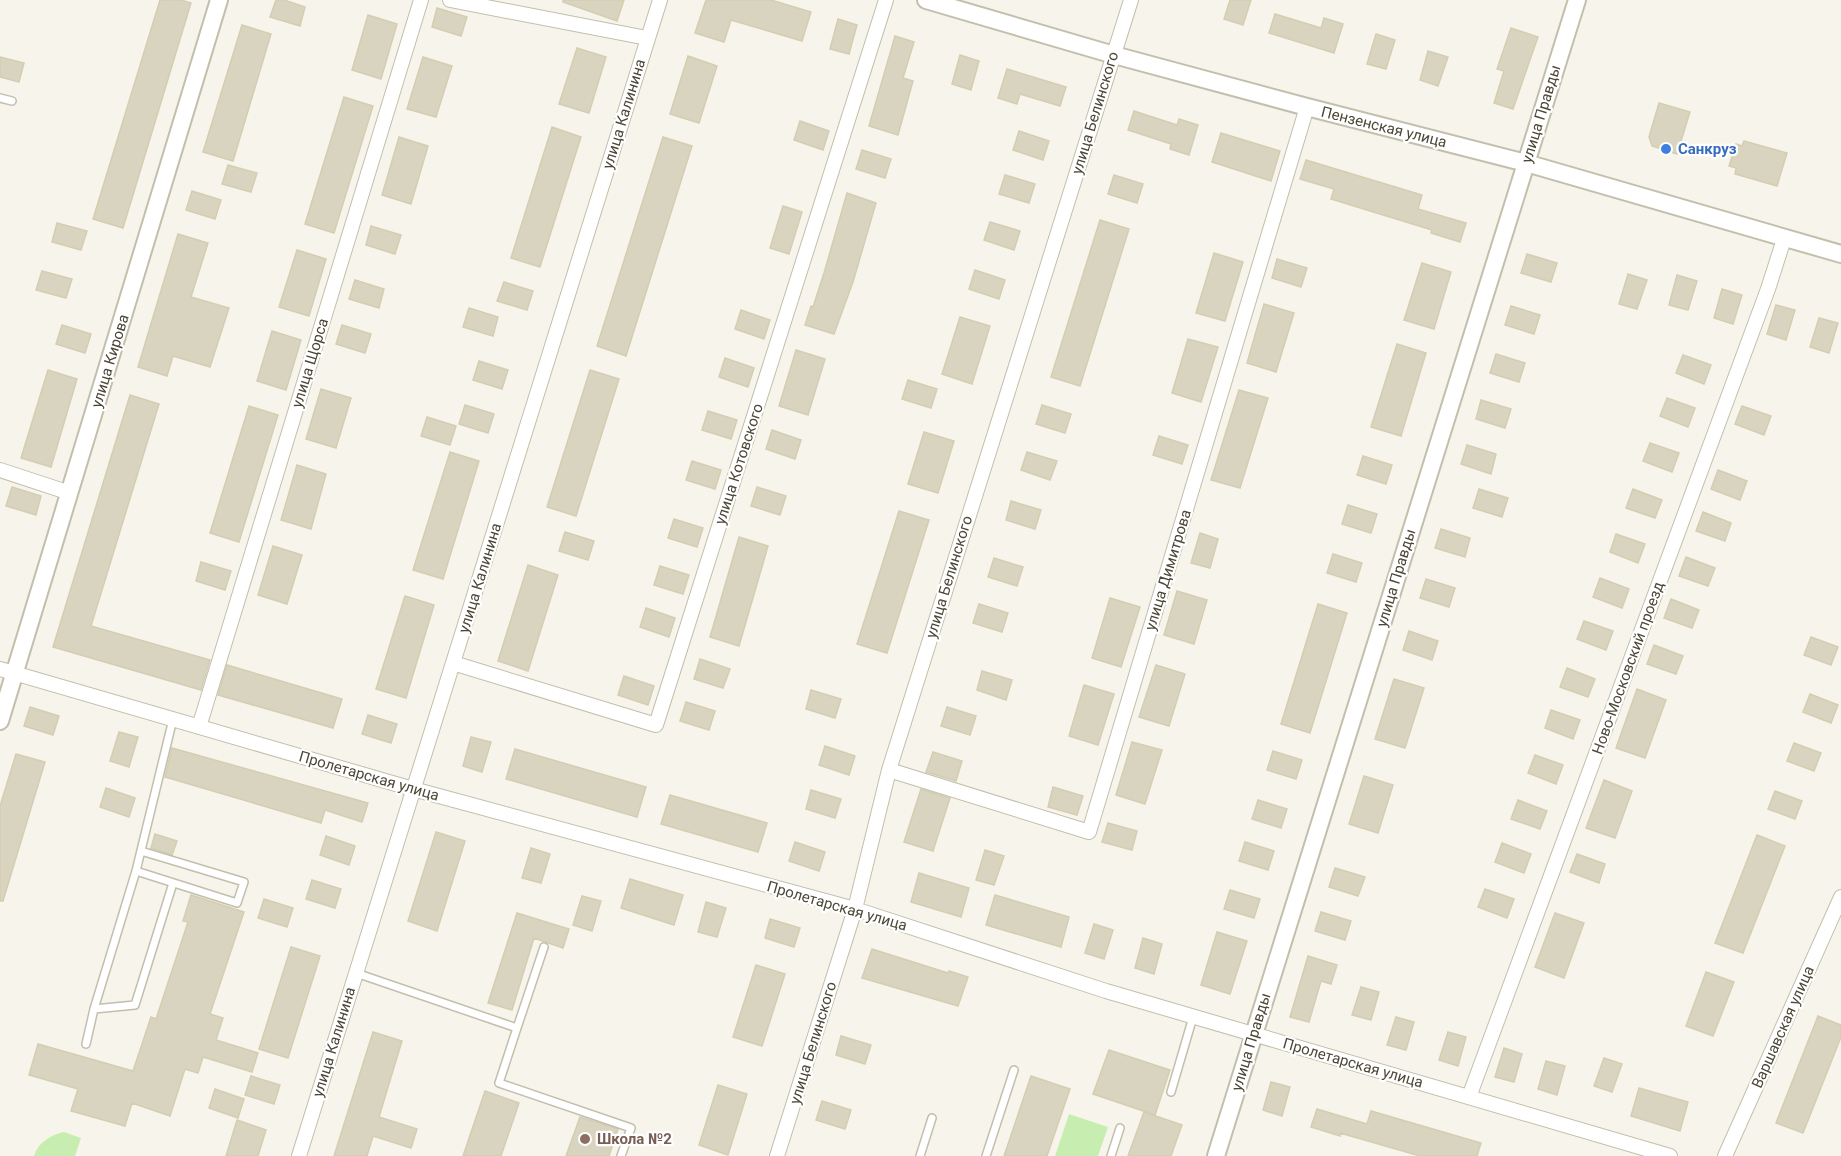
<svg xmlns="http://www.w3.org/2000/svg" width="1841" height="1156" font-family="Roboto,sans-serif">
<rect width="100%" height="100%" fill="#f7f5eb"/>
<!-- green -->
<path fill="#c7eeb0" d="M1069,1114L1108,1127L1098,1156H1055Z
M64,1132L81,1138L75,1156H34C38,1142 51,1135 64,1132Z"/>
<!-- building -->
<path fill="#d9d4bf" stroke="#d5cdb1" stroke-width="1.5" d="M160,0H181L191,3L123,228L93,219Z
M276,0H284L305,7L300,26L270,17Z
M563,0H624L617,21L563,2Z
M706,0H771L811,12L802,41L731,20L724,42L695,33Z
M1230,0H1251L1243,25L1224,19Z
M437,8L467,17L461,36L432,27Z
M1275,14L1321,28L1324,18L1343,24L1334,53L1269,33Z
M368,15L397,24L381,79L352,70Z
M838,19L857,25L849,54L830,49Z
M242,25L271,34L233,161L203,152Z
M1511,28L1538,37L1513,109L1494,103L1504,71L1497,69Z
M1376,34L1395,40L1386,69L1367,64Z
M895,36L914,42L903,78L913,81L898,135L869,126Z
M577,48L606,57L589,113L559,104Z
M1428,51L1448,57L1438,86L1420,80Z
M960,55L979,61L971,90L952,84Z
M688,56L717,66L699,123L670,114Z
M0,57L24,63L19,82L0,77Z
M423,57L452,66L436,117L407,109Z
M1007,69L1066,87L1060,106L1020,94L1017,104L998,98Z
M344,97L373,106L334,233L305,224Z
M1659,103L1690,112L1677,154L1652,146L1649,137Z
M1134,111L1177,125L1179,119L1198,125L1189,155L1170,149L1171,144L1128,130Z
M800,121L829,131L823,150L794,140Z
M552,127L581,137L540,267L511,258Z
M1019,131L1049,141L1043,160L1013,150Z
M1221,133L1280,151L1271,181L1212,162Z
M399,137L428,146L411,204L382,195Z
M663,137L692,146L626,356L597,346Z
M1744,141L1787,153L1777,186L1735,174L1736,168L1729,166L1736,144L1742,146Z
M862,150L891,159L885,178L856,169Z
M1306,160L1422,195L1418,209L1466,223L1460,242L1431,233L1432,230L1331,199L1334,189L1300,179Z
M228,165L257,173L251,192L222,184Z
M1005,175L1035,184L1029,203L999,194Z
M1114,175L1143,184L1137,203L1108,194Z
M192,191L221,200L215,219L186,210Z
M847,193L876,203L853,282L834,334L805,325L811,306L813,307L824,273Z
M783,206L802,212L789,254L770,248Z
M1100,220L1129,229L1080,386L1051,377Z
M990,222L1020,231L1014,250L984,240Z
M57,223L87,231L81,250L52,242Z
M371,226L401,235L395,254L366,245Z
M178,234L208,243L191,297L229,308L210,367L173,356L167,376L138,367Z
M297,250L326,259L309,316L279,307Z
M1214,253L1243,262L1225,321L1196,313Z
M1527,254L1557,263L1551,282L1521,273Z
M1277,259L1307,268L1301,287L1272,278Z
M1422,263L1451,272L1434,329L1404,320Z
M975,270L1005,280L999,299L969,289Z
M42,271L72,279L66,298L36,290Z
M1628,274L1647,280L1637,309L1619,304Z
M1677,275L1697,281L1688,310L1669,305Z
M355,280L384,289L379,308L349,299Z
M504,282L533,291L527,310L497,301Z
M1722,289L1742,295L1733,324L1714,318Z
M1264,304L1294,313L1276,372L1247,363Z
M1776,305L1795,310L1786,340L1767,334Z
M1511,306L1540,315L1534,334L1505,325Z
M469,308L498,317L493,336L463,327Z
M741,310L770,320L764,339L735,329Z
M960,317L990,326L972,384L942,374Z
M1819,318L1838,323L1829,353L1810,347Z
M62,325L91,334L85,353L56,344Z
M342,325L371,334L365,353L336,344Z
M272,331L301,340L286,390L257,381Z
M1188,339L1218,347L1201,402L1172,393Z
M1397,344L1426,353L1401,436L1371,427Z
M796,350L825,359L808,415L779,406Z
M1496,354L1525,363L1519,382L1490,373Z
M1683,355L1711,365L1704,384L1676,373Z
M725,358L754,368L748,387L719,377Z
M479,361L508,370L502,389L473,380Z
M48,370L77,379L51,467L21,458Z
M590,370L619,379L576,516L547,507Z
M908,380L937,389L931,408L902,399Z
M321,389L351,398L336,448L306,439Z
M1239,390L1268,398L1240,488L1211,480Z
M130,395L159,404L91,626L210,660L201,690L53,647Z
M1667,398L1695,408L1688,427L1660,416Z
M1481,400L1511,409L1505,428L1476,419Z
M465,405L494,414L488,433L459,424Z
M1042,405L1071,414L1065,433L1036,424Z
M249,406L278,415L239,542L210,533Z
M1742,406L1771,416L1764,435L1735,424Z
M708,411L737,420L731,439L702,430Z
M427,417L456,426L450,445L421,436Z
M772,430L801,440L795,459L766,449Z
M924,432L954,441L938,493L908,484Z
M1159,436L1188,445L1182,464L1153,455Z
M1650,443L1679,453L1672,472L1643,461Z
M1467,445L1496,454L1491,474L1461,464Z
M450,452L479,461L443,579L413,570Z
M1027,452L1057,461L1050,480L1021,470Z
M1363,456L1392,465L1386,484L1357,475Z
M692,461L721,470L715,489L686,480Z
M297,465L326,474L311,529L281,520Z
M1718,470L1747,481L1740,500L1711,489Z
M12,487L41,496L36,515L6,506Z
M757,487L786,496L780,515L751,506Z
M1479,489L1508,498L1502,517L1473,508Z
M1633,489L1662,500L1655,518L1626,508Z
M1011,501L1041,510L1035,529L1006,520Z
M1348,505L1377,514L1371,533L1342,524Z
M899,511L929,520L887,653L857,644Z
M1703,512L1731,523L1725,541L1696,531Z
M674,519L703,528L697,547L668,538Z
M1441,529L1470,538L1465,557L1435,548Z
M565,532L594,541L588,560L559,551Z
M1200,533L1218,539L1210,568L1191,563Z
M1616,534L1645,544L1638,563L1610,552Z
M739,537L768,546L739,646L710,637Z
M273,546L302,555L287,604L258,595Z
M1333,554L1362,563L1356,582L1327,573Z
M1686,557L1715,568L1708,586L1679,576Z
M994,558L1023,567L1017,586L988,577Z
M201,562L231,571L225,590L196,581Z
M528,565L558,575L528,671L498,661Z
M660,566L689,575L683,594L654,585Z
M1600,578L1629,589L1622,608L1593,597Z
M1426,579L1455,588L1449,607L1420,598Z
M1177,591L1207,600L1194,644L1164,635Z
M405,596L434,605L406,698L376,689Z
M1110,598L1140,607L1121,667L1092,658Z
M1671,599L1699,610L1692,628L1664,618Z
M979,604L1008,613L1002,632L973,623Z
M1318,604L1347,613L1310,733L1281,724Z
M646,608L675,618L669,637L640,627Z
M1584,621L1613,631L1606,650L1577,639Z
M1409,631L1438,641L1432,660L1403,650Z
M1811,637L1838,647L1831,665L1804,655Z
M1654,645L1683,656L1676,674L1647,664Z
M700,659L730,669L723,688L694,679Z
M227,665L342,699L333,728L218,695Z
M1156,665L1185,674L1169,726L1139,717Z
M1567,668L1595,679L1588,697L1560,687Z
M982,671L1012,680L1006,700L977,690Z
M624,676L654,686L648,705L618,695Z
M1394,679L1424,688L1405,748L1375,739Z
M1084,685L1114,694L1098,745L1069,736Z
M1637,689L1666,700L1645,758L1616,748Z
M811,690L841,699L835,718L806,709Z
M1810,694L1838,705L1831,723L1803,712Z
M686,702L715,711L709,730L680,721Z
M30,707L59,716L53,735L24,726Z
M947,707L976,716L970,735L941,726Z
M1551,710L1580,720L1573,739L1545,728Z
M368,715L397,724L391,743L362,734Z
M119,732L138,737L129,767L110,761Z
M471,737L491,742L482,772L463,766Z
M1132,742L1162,750L1145,804L1116,795Z
M1794,743L1821,753L1814,771L1787,761Z
M825,746L855,756L849,775L819,765Z
M172,748L368,803L362,822L325,810L321,823L165,777Z
M515,749L646,787L637,817L506,779Z
M1273,751L1302,760L1296,779L1267,770Z
M933,752L962,761L956,781L926,772Z
M16,754L45,762L3,901H0V806Z
M1535,755L1563,765L1556,784L1528,773Z
M1364,776L1393,785L1378,833L1349,824Z
M1604,780L1632,791L1615,838L1586,828Z
M1053,787L1083,796L1077,815L1048,807Z
M106,788L135,798L129,817L100,807Z
M921,789L950,798L933,851L904,842Z
M811,790L841,799L835,818L806,809Z
M1775,791L1802,801L1795,819L1768,809Z
M670,795L767,823L758,852L661,824Z
M1258,800L1287,809L1281,828L1252,819Z
M1518,800L1547,811L1540,829L1511,819Z
M1108,823L1137,831L1132,850L1102,842Z
M436,832L465,841L437,931L408,921Z
M155,834L177,841L172,855L151,848Z
M1757,835L1785,846L1743,953L1715,943Z
M326,836L355,846L349,865L320,855Z
M795,842L825,852L819,871L789,861Z
M1245,842L1274,851L1268,870L1239,861Z
M1502,843L1531,854L1524,873L1495,862Z
M531,848L550,854L541,883L522,878Z
M985,850L1004,856L994,885L976,880Z
M1577,854L1605,864L1599,883L1570,872Z
M1335,868L1365,877L1358,896L1329,887Z
M919,873L969,888L961,917L911,902Z
M630,879L683,895L674,925L621,908Z
M312,880L341,889L335,908L306,899Z
M1485,889L1514,899L1507,918L1478,907Z
M1230,890L1260,899L1254,918L1224,909Z
M191,895L244,912L210,1014L223,1018L216,1040L258,1053L252,1072L203,1057L198,1073L185,1069L170,1116L132,1103L125,1126L71,1111L78,1089L29,1075L38,1044L133,1071L151,1017L156,1019L188,922L183,921Z
M995,895L1069,917L1061,947L986,925Z
M582,896L601,901L592,931L573,925Z
M264,899L293,908L287,927L258,918Z
M706,902L726,908L717,937L698,932Z
M1321,912L1351,921L1345,940L1315,931Z
M517,913L569,929L563,948L534,938L512,1010L488,1003Z
M1555,913L1584,923L1564,978L1535,967Z
M770,919L800,928L794,947L765,938Z
M1094,924L1113,930L1104,959L1085,953Z
M1217,932L1247,941L1230,994L1201,985Z
M1143,938L1162,944L1154,974L1135,968Z
M291,947L320,956L288,1058L259,1049Z
M872,949L948,973L949,971L968,977L958,1006L862,978Z
M1308,956L1337,965L1331,984L1321,981L1309,1022L1290,1017Z
M756,965L785,974L762,1046L733,1037Z
M1706,972L1734,982L1713,1036L1686,1026Z
M1361,987L1379,992L1371,1020L1352,1015Z
M1818,1016L1841,1025V1037L1803,1133L1776,1123Z
M1396,1017L1414,1022L1406,1050L1387,1045Z
M373,1032L402,1041L379,1117L417,1129L411,1148L373,1136L367,1156H334Z
M1448,1032L1466,1037L1458,1066L1439,1060Z
M841,1036L871,1045L865,1064L836,1055Z
M1504,1048L1522,1054L1514,1082L1495,1077Z
M1109,1050L1170,1070L1155,1115L1093,1094Z
M1604,1058L1622,1064L1612,1092L1594,1086Z
M1546,1061L1565,1066L1557,1095L1538,1089Z
M251,1076L280,1085L274,1104L245,1095Z
M1031,1076L1070,1089L1047,1156H1004Z
M1271,1082L1290,1087L1282,1116L1263,1110Z
M718,1085L747,1094L728,1155L699,1145Z
M1639,1088L1688,1102L1680,1131L1631,1116Z
M215,1089L244,1099L238,1118L209,1108Z
M485,1091L519,1103L501,1156H463Z
M822,1101L851,1110L845,1129L816,1120Z
M1317,1109L1367,1124L1371,1111L1481,1143L1477,1156H1420L1340,1133V1136L1311,1127Z
M1144,1112L1182,1125L1171,1156H1128Z
M580,1117L618,1129L609,1156H566Z
M237,1120L266,1130L258,1156H226Z"/>
<g fill="none" stroke-linecap="round" stroke-linejoin="round">
<defs>
<path id="service" d="M0,98L12,101
M136,871L237,903L244,882L141,851
M356,973L517,1028L499,1083L631,1128L621,1156
M94,1009L136,871L173,719
M517,1028L544,947
M86,1044L94,1009L135,1005L173,883
M1171,1092L1193,1017
M920,1156L932,1118
M986,1156L1014,1070
M1111,1156L1120,1128"/>
<path id="minor" d="M450,0L647,38
M0,470L70,493
M453,663L656,725L886,0
M0,669L413,789L855,909L1106,991L1670,1156
M199,727L421,0
M889,770L1089,832L1307,107
M1469,1097L1768,289L1784,239
M299,1156L660,0
M777,1156L855,909L889,770L1131,0
M1725,1156L1841,897"/>
<path id="tertiary" d="M926,0L1114,55L1307,107L1526,163L1841,254
M0,721L219,0
M1216,1156L1577,0"/>
</defs>
<!-- service casing -->
<use href="#service" stroke="#c3bfac" stroke-width="10"/>
<!-- minor casing -->
<use href="#minor" stroke="#c3bfac" stroke-width="16"/>
<!-- tertiary casing -->
<use href="#tertiary" stroke="#c3bfac" stroke-width="20"/>
<!-- service -->
<use href="#service" stroke="#fff" stroke-width="7"/>
<!-- minor -->
<use href="#minor" stroke="#fff" stroke-width="14"/>
<!-- tertiary -->
<use href="#tertiary" stroke="#fff" stroke-width="16"/>
</g>
<!-- markers -->
<circle fill="#3f7fe0" stroke="#fff" stroke-width="2" cx="1666" cy="149" r="6"/>
<circle fill="#8d6e63" stroke="#fff" stroke-width="2" cx="585" cy="1139" r="6"/>
<g text-anchor="middle" stroke-width="4.5" stroke-linejoin="round" paint-order="stroke">
<!-- street labels -->
<g font-size="15" fill="#4c4737" stroke="#fff">
<text transform="translate(1095 113) rotate(-73)" y="5">улица Белинского</text>
<text transform="translate(624 114) rotate(-73)" y="5">улица Калинина</text>
<text transform="translate(1541 114) rotate(-73)" y="5">улица Правды</text>
<text transform="translate(1384 127) rotate(14)" y="5">Пензенская улица</text>
<text transform="translate(110 361) rotate(-73)" y="5">улица Кирова</text>
<text transform="translate(310 363) rotate(-73)" y="5">улица Щорса</text>
<text transform="translate(739 464) rotate(-72)" y="5">улица Котовского</text>
<text transform="translate(1168 570) rotate(-73)" y="5">улица Димитрова</text>
<text transform="translate(949 577) rotate(-73)" y="5">улица Белинского</text>
<text transform="translate(480 578) rotate(-73)" y="5">улица Калинина</text>
<text transform="translate(1396 578) rotate(-73)" y="5">улица Правды</text>
<text transform="translate(1628 668) rotate(-70)" y="5">Ново-Московский проезд</text>
<text transform="translate(369 776) rotate(16)" y="5">Пролетарская улица</text>
<text transform="translate(837 906) rotate(16)" y="5">Пролетарская улица</text>
<text transform="translate(1783 1027) rotate(-66)" y="5">Варшавская улица</text>
<text transform="translate(334 1042) rotate(-73)" y="5">улица Калинина</text>
<text transform="translate(1251 1042) rotate(-73)" y="5">улица Правды</text>
<text transform="translate(813 1043) rotate(-73)" y="5">улица Белинского</text>
<text transform="translate(1353 1063) rotate(16)" y="5">Пролетарская улица</text>
</g>
<!-- shop labels -->
<g font-size="15" font-weight="bold" fill="#366cbe" stroke="#fff" text-anchor="start">
<text x="1678" y="154">Санкруз</text>
</g>
<!-- education labels -->
<g font-size="15" font-weight="bold" fill="#785e54" stroke="#fff" text-anchor="start">
<text x="597" y="1144">Школа №2</text>
</g>
</g>
</svg>
